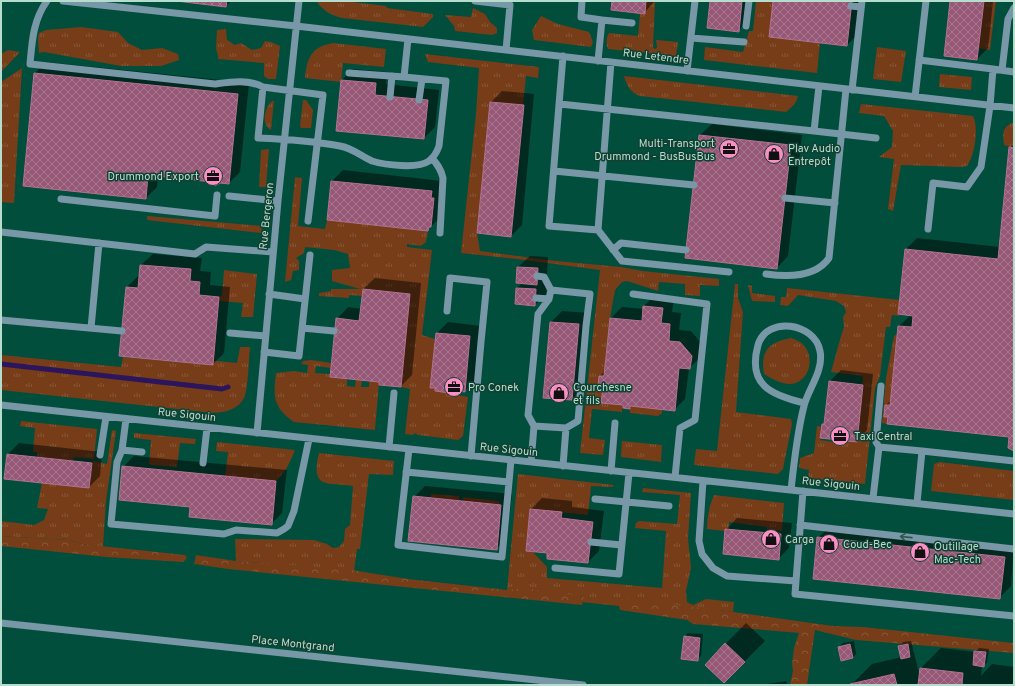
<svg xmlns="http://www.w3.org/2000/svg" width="1015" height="686" font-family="Overpass,sans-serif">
<defs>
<pattern id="grass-tufts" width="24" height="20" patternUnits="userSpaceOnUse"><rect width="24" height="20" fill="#763d18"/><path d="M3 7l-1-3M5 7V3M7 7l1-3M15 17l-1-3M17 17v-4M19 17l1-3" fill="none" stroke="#875838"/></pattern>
<pattern id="forest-crowns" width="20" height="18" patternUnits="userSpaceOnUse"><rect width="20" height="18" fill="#763d18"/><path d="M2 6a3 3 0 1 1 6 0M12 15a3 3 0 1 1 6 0" fill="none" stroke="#875838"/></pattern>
<pattern id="building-cross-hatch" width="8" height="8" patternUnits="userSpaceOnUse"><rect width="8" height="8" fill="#975877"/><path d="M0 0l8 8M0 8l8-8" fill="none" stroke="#a7778f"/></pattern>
</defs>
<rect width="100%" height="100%" fill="#004e3b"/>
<!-- grass -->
<path fill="url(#grass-tufts)" d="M316,1H343L386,6L387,8L433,14V17L423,27L342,18C330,15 324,11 316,1Z
M646,1H655L653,48L656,49L657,47L656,40L678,42L676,56L608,49C606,43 606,38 609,33L638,36L640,14H645Z
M756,1H773L769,37L820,43L817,73L704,60L705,47L743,52L749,31H753Z
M984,1H996L990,50L978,48Z
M473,8L485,14L490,22L497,28V33L492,35L455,31L454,26L445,15L471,17Z
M541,16L558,24L589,32L593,42L591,47L534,40L532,30Z
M81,27L118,32L128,43L142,50L162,48L178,54L179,60L161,66H121L44,52L39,53L38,39L39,33L46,30Z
M226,29L227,40L235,45L241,43L252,50L261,48L265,41L271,42L280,46L276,79H268L264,76V63L218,59V56L216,48L217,30Z
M334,43L386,49L384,67L343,63L341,82L305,78C307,57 312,46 334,43Z
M877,47L906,51L901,82L873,79Z
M8,50L20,52L1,72V54Z
M425,54L539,67L538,78L526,76L523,105L490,102L477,233L480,251L546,260L621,267L643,271L719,279V286L700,285V296L685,295V284L659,282L658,291L627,281L622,282L615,290L610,318L604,376H599L598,387L603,388L601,403L623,405L622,412L592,409L589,438L605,440L603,455L580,453L600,270L517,259L461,253L476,114L479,68L428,62Z
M22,68L14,203L1,202V82Z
M940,74L972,77L971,90L939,87Z
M624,76L798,96C796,104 792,107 786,112L640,96C630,92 627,86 624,76Z
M303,100H306L313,110L311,128H301L300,126Z
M272,101H274L271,130C261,125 264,108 272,101Z
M861,104L973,116C979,128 975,155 967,166L961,167L901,165L893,211L888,209L894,159L879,157L892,147L893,131L884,116L859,113Z
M1014,122V148L1004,145C1003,133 1001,128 1014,122Z
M269,149L266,187H259L261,150Z
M295,177L302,178L298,226L325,229L327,220L428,231L426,242L421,246L407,244V247L432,250L422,335L435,339L431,388H435L436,391L468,397L463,436L458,440L418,435L415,433L413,435L405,434L410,389L401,387L410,294L363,289L362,296L349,295V298L319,296V293L331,291V289H360L332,281V270L350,268L348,254L334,250L305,247L304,253L296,258L299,261V270L293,271L291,280L285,282Z
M147,216L262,226L261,233L147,220Z
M224,270L257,274L253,317H241L243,303L219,301V297L222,295Z
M735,284H738V298L743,312L736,412L791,419L792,424L783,469L778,474L694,465L696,449L717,451Z
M748,285L752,286V293L775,296V302L752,301Z
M787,288L900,300L898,314L900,316L892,315L890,327H886L880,376L875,388L865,484L808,478L809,470L799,468L800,458L814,453L817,426L821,427L820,440L839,443L840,440L857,442L863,376L831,372L841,336L844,327L843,317L846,312L844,306L836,301L798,295L788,306L780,305L781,297H786Z
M897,334L890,405H885L884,416L888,417L887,424L882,423L886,378L894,336Z
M791,338C794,339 797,340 800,342C814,351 813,376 796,383C786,387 772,379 764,374C760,351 769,342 791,338Z
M240,347H250C249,357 248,391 244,398C237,412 218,414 205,412L1,390V355L121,367L123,357L213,365V361H218L237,363Z
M311,360L331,363V368L316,366L315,373L330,374V377L347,379V386L355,387L356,379L362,380L361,387H369V381L379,382L375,430L294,422C273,407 273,397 276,373L294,371L307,373L308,365L301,364L303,361Z
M630,406L662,409V413L658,416L630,413Z
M21,421L97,429L94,459L74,457L72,461L37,457V452H33L35,428L20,426Z
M112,430L116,431L106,501L103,547L82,544L69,540L1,536V521L34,525L44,520L48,509L37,508L42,483L89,488L92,463L94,461L107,464Z
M134,433L196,439L195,444L180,443L177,467L153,465L149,464L151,440L134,438Z
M622,441L662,445L661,462L621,457Z
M217,442L295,450C290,462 286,472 276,481L225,477L228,452L216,451Z
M319,453L394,461L393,475L369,474L360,549H357L354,571L236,561L235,539L314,540L327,544L333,548L339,547L344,541L345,529L350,525L353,486C327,482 310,490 319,453Z
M939,462L1014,471V500L931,491L934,464Z
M518,474L614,485L612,487L591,486L588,515L530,509L526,551L533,552L547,567V578L662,588L666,531L635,528L636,523L639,521L677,524L680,495L642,492L643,488L691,493L688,538L691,568L686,591L687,602L693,605L706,599L734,602L733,612L719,610L619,606L582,602L584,597L507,590Z
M431,494L459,496V501L431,498Z
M714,495L784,503L782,531L767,529V527L729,522V529L725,531L707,529C707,517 709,507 714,495Z
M463,497L498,501L501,505L463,502Z"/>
<!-- forest -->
<path fill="url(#forest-crowns)" d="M1,536L69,540L82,544L185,555L187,558L183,562L106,557L1,546Z
M196,555L236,561L345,569L408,579L507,590L524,588L584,597L582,605L228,569L194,564Z
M623,599L719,610L833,626L863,627L1014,643V653L856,640L815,630L807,685H790L793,671L792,665L794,648L799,633L693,624L687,620L620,610L618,603Z"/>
<!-- shadow -->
<path fill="#0007" d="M184,1H231L226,6Z
M613,1H655L644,13Z
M711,1H752L749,19L738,31Z
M774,1H861L858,34L847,45Z
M951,1H993L988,48L977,59Z
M46,62L249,83L240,172L229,183L158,175L157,187L146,198L35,73Z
M353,69L387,72L386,84L439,90L435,127L424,138L342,80Z
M502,91L534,94L522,225L511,236L491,102Z
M712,124L802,135L788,256L777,268L686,257L700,135Z
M1014,144V450L1010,437L889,416L886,405L891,400L899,326L911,315L899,313L906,249L917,238L1000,247L1010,148Z
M343,170L442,181V215L428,230L331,182Z
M153,254L202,258L200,271L211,272L210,285L230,287L224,353L213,364L120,355L127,287L138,276H140L141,265Z
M530,256L548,257L547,273L542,278H547L546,294L535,305L517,288L522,283L518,267Z
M375,278L421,283L412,375L401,386L380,381L337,319L348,307L362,309L363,289Z
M655,295L674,297L672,312L681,313L679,330L691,331L702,344L701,357L689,368L685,399L674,410L633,405L630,408L604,387L600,376L606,370L611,318L622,307L644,309V306Z
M562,311L589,313L583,388L572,399L551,322Z
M448,322L481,326L476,379L465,391L451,389L449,392L432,387L437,333Z
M841,370L873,374L867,430L856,441L823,424L825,422L830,381Z
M19,443L102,452L100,476L89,487L8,454Z
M134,456L287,470L282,513L271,524L191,506L123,467Z
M425,486L512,494L507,538L496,549L414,497Z
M542,498L572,501V507L604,511L599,551L588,562L548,558L549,552L531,509Z
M737,518L792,523L789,548L778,559L726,530Z
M829,527L1014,546L1011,586L1000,597L818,538Z
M746,623L765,641L724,682L706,664Z
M688,633L703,634L701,656L697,660L685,636Z
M854,641L856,654L853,657L839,647L843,643Z
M911,641L920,677L921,668L941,648L975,652L979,648L989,649L987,662L984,666L982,665L981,676L992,664L1014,667V685H919L920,681L916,685H851L872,664L902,657L900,646L903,642Z
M786,681L787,685H761Z"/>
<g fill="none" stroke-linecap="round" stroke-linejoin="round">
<!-- stream -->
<path stroke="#2b155d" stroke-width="5" d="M1,364L222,389L228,387"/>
</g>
<!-- building -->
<path fill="url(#building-cross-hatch)" stroke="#b37190" d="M176,1H227L226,7Z
M612,1H646L645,14L611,10Z
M710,1H742L739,32L707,28Z
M773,1H852L847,46L769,37Z
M950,1H984L977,60L944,56Z
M34,73L238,94L229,184L220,183L215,186L212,182L148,175L146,199L23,186Z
M341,80L376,83L375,95L428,100L424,139L336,131Z
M490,102L524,105L511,237L477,233Z
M699,135L791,145L777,269L685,258Z
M1009,147L1014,148V451L1008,448L1009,437L887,424L888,417H884L885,405H890L898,326L912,327L913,316L898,314L905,249L998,259Z
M331,181L432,191L431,198H434L431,227H429L428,231L327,220Z
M140,265L191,269L190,281L200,282L199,295L219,297L213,365L119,356L126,287L138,288Z
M517,267L538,268L537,285L516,283Z
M516,288L536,289L535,306L515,304Z
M363,289L410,294L401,387L379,385V382L330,377L336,318L359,321Z
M643,306L663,308L661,323L670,324L669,341L680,342L692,356L690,369L679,368L675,411L630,406V409L623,408V405L601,403L603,388L598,387L599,376H604L610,318L642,321Z
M550,322L579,324L572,400L543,398Z
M436,333L470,336L465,392L449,390V393L435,391V388H430Z
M829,381L863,385L857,442L820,438L822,424H824Z
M7,454L92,463L89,488L4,479Z
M122,466L276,481L272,525L189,517L190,507L119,500Z
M413,496L501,505L497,550L408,541Z
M530,509L562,512L561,518L593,522L588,563L547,559V553L526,551Z
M725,529L781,534L779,560L723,554Z
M817,537L1005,557L1000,599L813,579Z
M684,636L700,638L698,661L681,659Z
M725,643L745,662L724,683L705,665Z
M850,644L853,658L841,661L838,647Z
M908,644L910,657L901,659L898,646Z
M974,651L986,652L984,667L973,665Z
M920,668L963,673L962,685H918Z
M894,674L897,685H850V684Z"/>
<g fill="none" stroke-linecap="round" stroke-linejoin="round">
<!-- minor -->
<path stroke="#7897a7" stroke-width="7" d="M47,1C33,20 32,42 30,64L215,84C230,82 249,79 263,87
M63,1L296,26L1014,108
M475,1L510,5L506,50
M582,1L581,17L602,20
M851,6L861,7
M746,26L749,1
M691,38L744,42
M563,56L549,226L598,230L622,261L729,272
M919,60L993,69
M598,61L602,20L632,23
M1002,70L1008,19L1014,8
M687,71L695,1
M349,73L404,77
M852,90L862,1
M390,97L392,76
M915,97L926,1
M419,100L422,79
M560,104L814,131L819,86
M814,131L876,138
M432,158C437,164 441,169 443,178L440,233
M554,171L694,185
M229,196L278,201
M785,198L835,203
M61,199L215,216L217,195
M308,221C313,179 318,137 323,95L263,87L258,138C285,139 313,141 340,146C352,148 361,156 372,161C385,165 418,169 429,161C434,157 437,152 439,146L446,81L404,77L408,39
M928,229L933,183L967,187L981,167L990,106L993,69L1014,72
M598,230L611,62
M1,232L195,254L206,247L273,252
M613,250L621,243L686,250
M766,274C787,277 816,277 829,258L846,89
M537,276L544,277L551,290
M269,294L305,299
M633,294L707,304L695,420L680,428L675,477
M536,298L549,299
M447,311L450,278L487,282L481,342L471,456
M1,320L122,331
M91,328L99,243
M302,328L334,331
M230,333L265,336
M264,352L299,356L310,255
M1,405L1014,514
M126,419L122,450L142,452
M534,426L528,415L538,314L549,299L551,290L590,294L586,326L578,421L566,428
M257,433L278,201L299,1
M389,447L394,393
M879,447L876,442L881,386
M409,449L398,545L502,557L509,482
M122,450L117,462L111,524L224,534L236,530L277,533L284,529L288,526L294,511L309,439
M100,455L106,417
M531,462L534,426L566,428L563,466
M203,463L207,428
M611,471L615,423
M406,472L509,482L511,460
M703,481L699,541L702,554L713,568L727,576L796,581
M791,490C794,462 797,433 804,406C808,389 824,371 820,351C815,323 767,315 758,345C747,385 771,395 804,403
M803,491L795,594L1014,616
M873,498L879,447L922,451
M595,499L669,506
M917,503L922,451L1014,461
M800,525L1014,549
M591,542L621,545
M555,568L619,574L629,473
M1,623L583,685"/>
</g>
<!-- one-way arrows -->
<defs><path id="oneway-shaft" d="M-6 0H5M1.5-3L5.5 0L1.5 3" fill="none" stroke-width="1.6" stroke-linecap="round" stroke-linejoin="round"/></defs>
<use stroke="#2c5650" href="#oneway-shaft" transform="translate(906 537) rotate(-174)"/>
<!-- icons -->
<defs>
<symbol id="office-disc" viewBox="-11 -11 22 22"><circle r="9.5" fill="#fb8fc4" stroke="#124033"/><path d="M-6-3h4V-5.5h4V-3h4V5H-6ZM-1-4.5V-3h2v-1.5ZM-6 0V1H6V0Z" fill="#111"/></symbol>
<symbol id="shop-disc" viewBox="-11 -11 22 22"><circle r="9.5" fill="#fb8fc4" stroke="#124033"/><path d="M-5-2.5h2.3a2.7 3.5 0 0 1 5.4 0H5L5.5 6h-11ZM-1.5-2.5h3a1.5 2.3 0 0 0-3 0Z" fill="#111"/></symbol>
</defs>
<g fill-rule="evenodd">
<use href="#office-disc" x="718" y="138" width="22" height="22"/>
<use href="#shop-disc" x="763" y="143" width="22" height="22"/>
<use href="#office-disc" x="202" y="165" width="22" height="22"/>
<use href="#office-disc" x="443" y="376" width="22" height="22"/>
<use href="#shop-disc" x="548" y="382" width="22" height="22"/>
<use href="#office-disc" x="829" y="425" width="22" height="22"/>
<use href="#shop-disc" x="760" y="528" width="22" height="22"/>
<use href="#shop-disc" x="818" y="533" width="22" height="22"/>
<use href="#shop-disc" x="909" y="541" width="22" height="22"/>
</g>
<g text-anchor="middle" stroke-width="3" stroke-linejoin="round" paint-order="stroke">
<!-- street labels -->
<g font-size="11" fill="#b5dccd" stroke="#124033">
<text transform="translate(656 56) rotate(7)" y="4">Rue Letendre</text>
<text transform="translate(266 216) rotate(-84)" y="4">Rue Bergeron</text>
<text transform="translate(187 414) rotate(6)" y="4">Rue Sigouin</text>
<text transform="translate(509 449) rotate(6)" y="4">Rue Sigouin</text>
<text transform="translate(831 483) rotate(6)" y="4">Rue Sigouin</text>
<text transform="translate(293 643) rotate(6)" y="4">Place Montgrand</text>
</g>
<!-- poi labels -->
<g font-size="11" fill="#b5dccd" stroke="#124033" text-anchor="start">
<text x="715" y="147" text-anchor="end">Multi-Transport<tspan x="715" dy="13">Drummond - BusBusBus</tspan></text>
<text x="788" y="152">Plav Audio<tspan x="788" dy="13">Entrepôt</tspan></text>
<text x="199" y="180" text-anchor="end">Drummond Export</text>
<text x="468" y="391">Pro Conek</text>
<text x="573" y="391">Courchesne<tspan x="573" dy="13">et fils</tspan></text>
<text x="854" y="440">Taxi Central</text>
<text x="785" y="543">Carga</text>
<text x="843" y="548">Coud-Bec</text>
<text x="934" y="550">Outillage<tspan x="934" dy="13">Mac-Tech</tspan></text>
</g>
</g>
<!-- border -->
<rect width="1015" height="686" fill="none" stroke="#b5dccd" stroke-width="4"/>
</svg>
